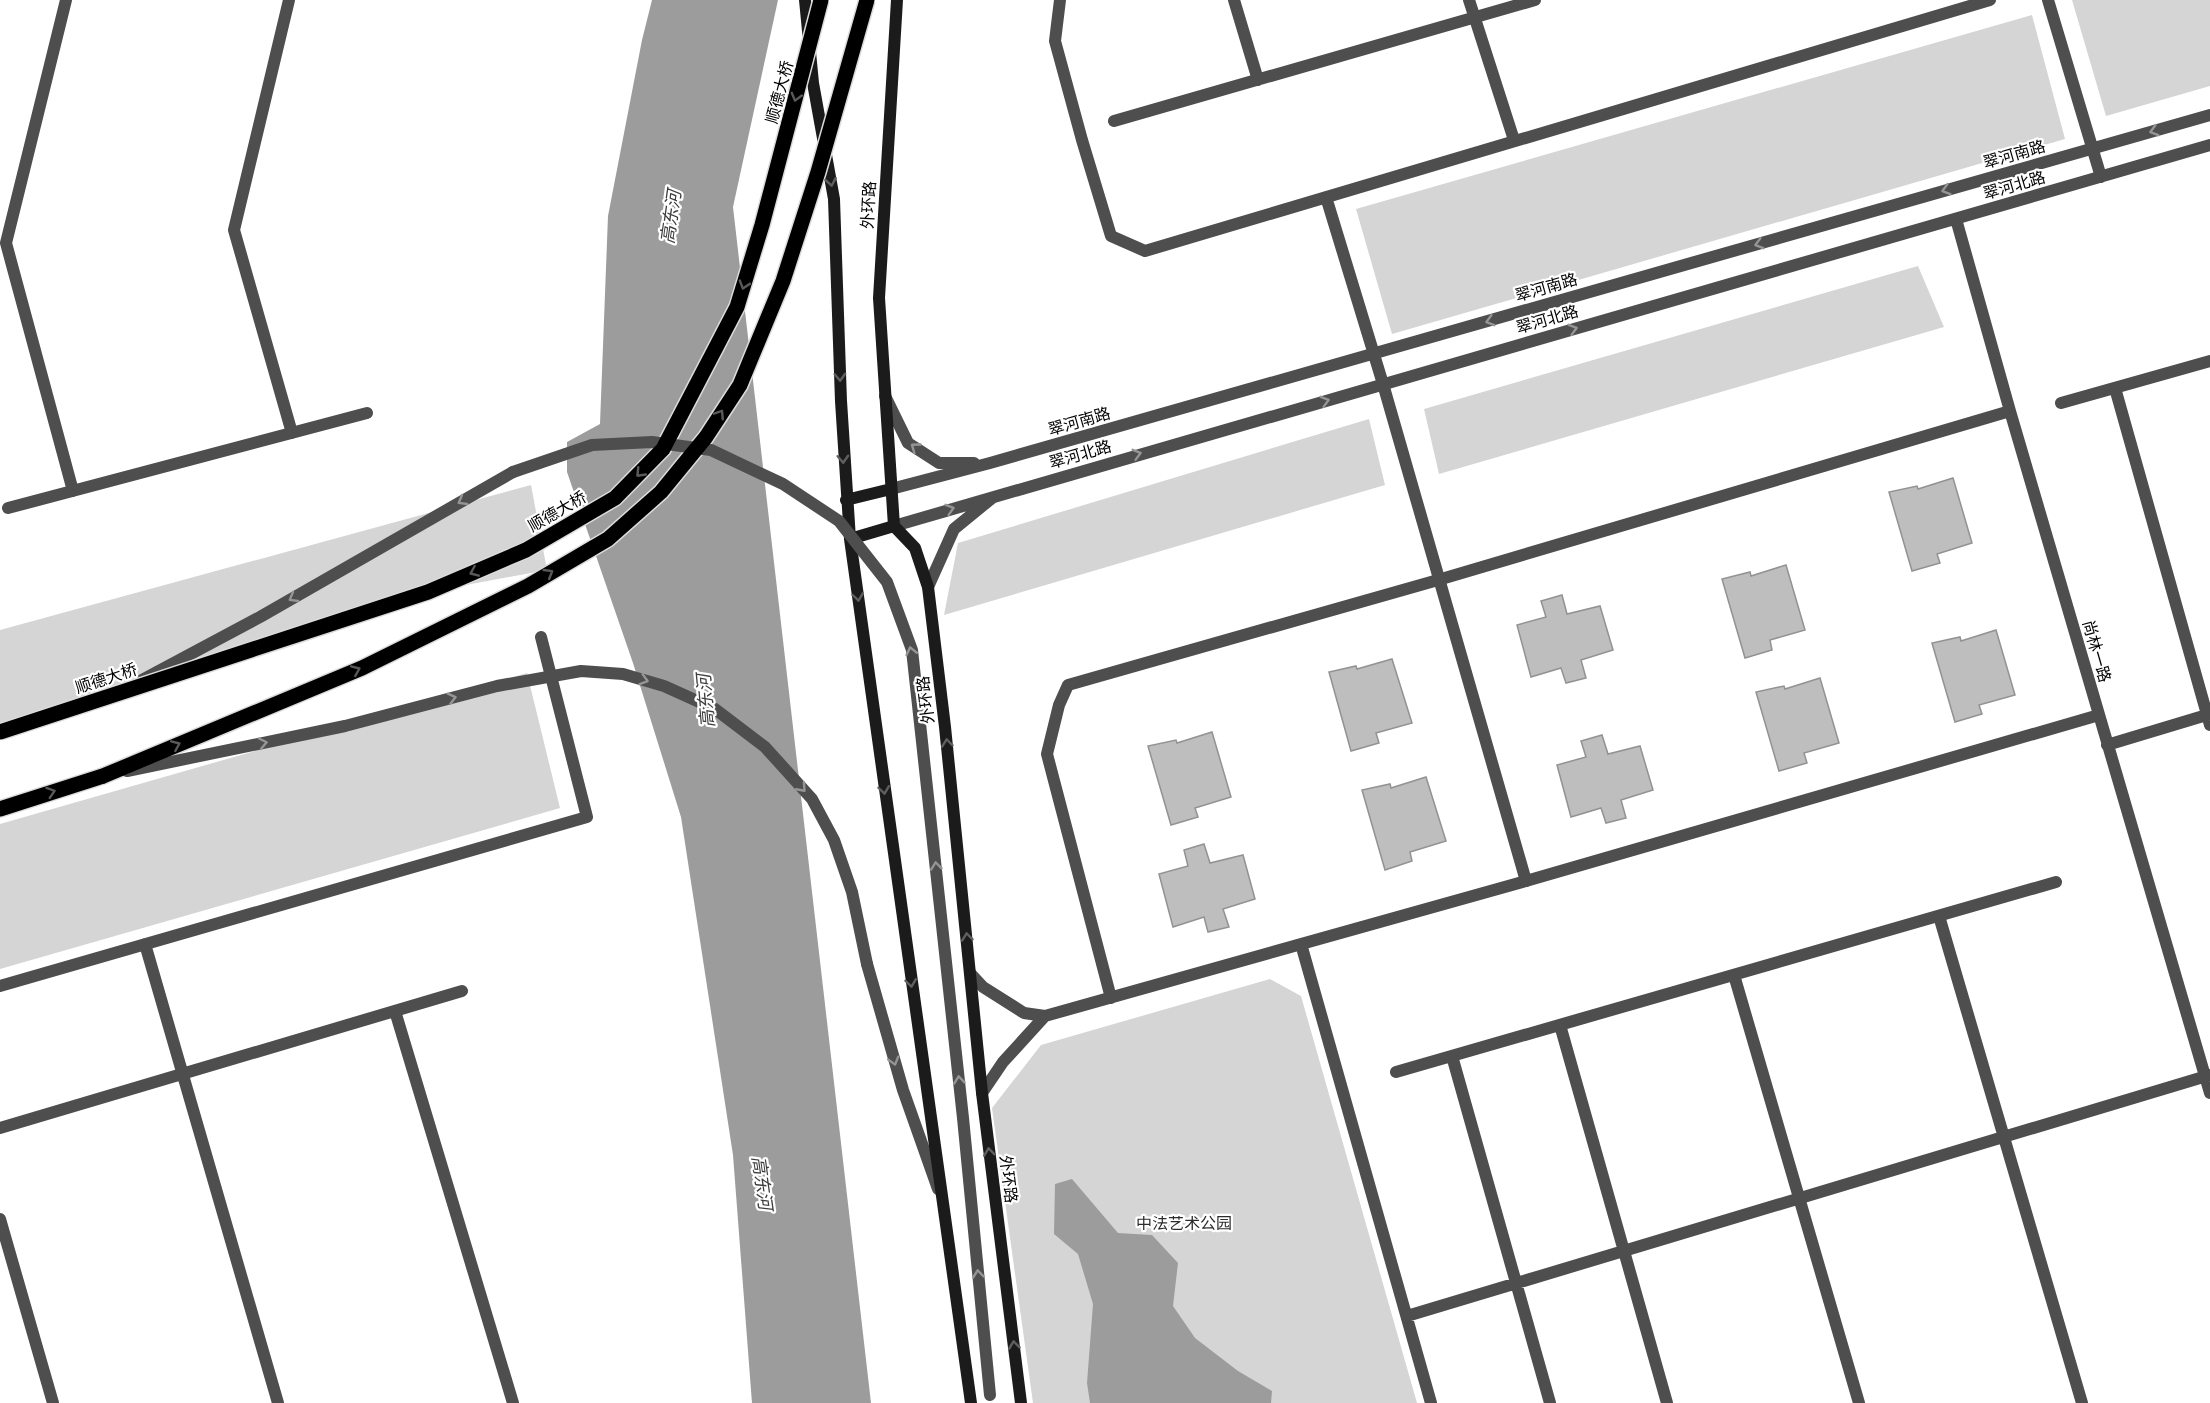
<svg xmlns="http://www.w3.org/2000/svg" width="2210" height="1403" font-family="Figtree,'Noto Sans SC',sans-serif">
<rect width="100%" height="100%" fill="#fff"/>
<!-- green -->
<path fill="#d5d5d5" d="M2072,0H2210V86L2106,116Z
M2032,15L2065,139L1392,334L1356,209Z
M1918,266L1944,327L1439,474L1424,409Z
M1369,419L1385,485L944,615L958,543Z
M531,485L547,570L428,592L0,728V630Z
M527,673L560,808L0,969V824Z
M1270,979L1301,996L1417,1403H1033L992,1108L1041,1045Z"/>
<!-- water -->
<path fill="#9c9c9c" d="M652,0H778L733,207L871,1403H752L733,1155L681,817L633,663L567,472V442L600,424L608,216L642,40Z
M1072,1179L1118,1233L1152,1235L1178,1263L1173,1306L1195,1338L1238,1371L1272,1391L1271,1403H1090L1087,1383L1093,1304L1078,1254L1054,1234L1055,1184Z"/>
<!-- building -->
<path fill="#bebebe" stroke="#929292" stroke-width="1.5" d="M1953,478L1972,543L1937,554L1940,563L1912,571L1889,492L1917,486L1918,489Z
M1786,565L1805,630L1770,640L1772,650L1745,658L1722,579L1750,572L1751,576Z
M1562,595L1567,614L1600,606L1613,650L1581,660L1586,678L1566,683L1561,668L1531,677L1517,625L1546,617L1541,601Z
M1996,630L2015,695L1979,705L1982,714L1955,722L1932,643L1960,637L1961,641Z
M1392,659L1412,723L1376,733L1379,743L1351,751L1329,672L1356,666L1357,669Z
M1820,678L1839,743L1804,753L1807,763L1779,771L1756,692L1784,686L1785,689Z
M1212,732L1231,797L1195,808L1198,817L1171,825L1148,746L1176,740L1177,743Z
M1602,735L1608,754L1640,746L1653,790L1621,800L1626,818L1606,823L1601,808L1571,817L1557,765L1586,757L1581,741Z
M1426,777L1446,841L1410,852L1412,861L1385,870L1362,790L1390,784L1391,788Z
M1204,844L1210,863L1243,855L1255,899L1223,909L1229,927L1208,932L1204,917L1173,927L1159,874L1188,866L1184,850Z"/>
<g fill="none" stroke-linecap="round" stroke-linejoin="round">
<defs>
<path id="primary" d="M0,809L103,776"/>
</defs>
<!-- primary casing -->
<use href="#primary" stroke="#dbdbdb" stroke-width="18"/>
<!-- minor -->
<path stroke="#4e4e4e" stroke-width="12" d="M66,0L6,243L73,491
M289,0L234,230L292,433
M1060,0L1055,41L1082,140L1111,236L1145,251L1990,0
M1234,0L1258,80
M1469,0L1514,140
M2048,0L2101,177
M1114,121L1535,0
M1326,197L1383,384
M1956,219L2010,411L2210,1093
M2115,388L2210,725
M885,396L908,443L939,463H974
M2061,403L2210,361
M891,489L990,463L2210,115
M8,508L367,413
M894,526L2210,145
M928,587L954,529L992,498
M2107,745L2210,714
M1939,916L2082,1403
M145,944L278,1403
M1301,944L1431,1403
M970,973L983,987L1024,1013L1045,1016
M1734,975L1859,1403
M0,986L587,817L541,637
M1111,998L1047,754L1059,705L1068,685L1438,580L2010,411
M395,1011L513,1403
M1560,1025L1667,1403
M1452,1056L1550,1403
M1396,1072L2056,882
M982,1093L1003,1062L1045,1016L1526,881L2099,715
M0,1128L462,991
M0,1219L53,1403
M1407,1316L2210,1075"/>
<!-- tertiary -->
<path stroke="#4e4e4e" stroke-width="12" d="M1383,384L1526,881
M140,681L260,617L513,472
M867,964L903,1090L938,1189"/>
<!-- secondary -->
<path stroke="#1b1b1b" stroke-width="12" d="M805,0L813,83L834,199L841,401L850,539L971,1403
M897,0L879,298L894,526L915,548L928,587L945,727L982,1093L1021,1403
M846,500L891,489
M850,539L894,526"/>
<!-- primary -->
<use href="#primary" stroke="#000" stroke-width="15"/>
<defs>
<path id="primary-bridge" d="M0,732L428,592L526,550L615,498L663,449L737,307L762,225L821,0
M103,776L362,668L528,586L608,539L661,492L706,437L740,385L783,281L818,172L867,0"/>
</defs>
<!-- primary-bridge casing -->
<use href="#primary-bridge" stroke="#dbdbdb" stroke-width="18" stroke-linecap="butt"/>
<!-- tertiary-bridge -->
<path stroke="#4e4e4e" stroke-width="12" d="M513,472L592,445L652,442L711,450L783,484L839,521L887,582L912,650L963,1118L990,1395
M127,771L345,726L497,686L581,671L623,674L664,686L715,709L765,747L812,799L834,840L852,892L867,964"/>
<!-- primary-bridge -->
<use href="#primary-bridge" stroke="#000" stroke-width="15"/>
</g>
<!-- one-way arrows -->
<defs><path id="oneway-chevron" d="M-2-3.5L2.5 0L-2 3.5" fill="none" stroke-width="1.6" stroke-linecap="round" stroke-linejoin="round" transform="scale(1.5)"/></defs>
<g stroke="#595959">
<use href="#oneway-chevron" transform="translate(796 97) rotate(105)"/>
<use href="#oneway-chevron" transform="translate(744 285) rotate(107)"/>
<use href="#oneway-chevron" transform="translate(720 414) rotate(-57)"/>
<use href="#oneway-chevron" transform="translate(640 473) rotate(134)"/>
<use href="#oneway-chevron" transform="translate(474 572) rotate(157)"/>
<use href="#oneway-chevron" transform="translate(549 573) rotate(-31)"/>
<use href="#oneway-chevron" transform="translate(356 670) rotate(-23)"/>
<use href="#oneway-chevron" transform="translate(176 745) rotate(-23)"/>
<use href="#oneway-chevron" transform="translate(51 792) rotate(-18)"/>
</g>
<g stroke="#959595">
<use href="#oneway-chevron" transform="translate(2154 131) rotate(164)"/>
<use href="#oneway-chevron" transform="translate(1946 190) rotate(164)"/>
<use href="#oneway-chevron" transform="translate(1759 244) rotate(164)"/>
<use href="#oneway-chevron" transform="translate(1490 321) rotate(164)"/>
<use href="#oneway-chevron" transform="translate(1573 329) rotate(-16)"/>
<use href="#oneway-chevron" transform="translate(1325 401) rotate(-16)"/>
<use href="#oneway-chevron" transform="translate(915 447) rotate(-144)"/>
<use href="#oneway-chevron" transform="translate(1137 454) rotate(-16)"/>
<use href="#oneway-chevron" transform="translate(462 501) rotate(150)"/>
<use href="#oneway-chevron" transform="translate(950 509) rotate(-17)"/>
<use href="#oneway-chevron" transform="translate(293 598) rotate(150)"/>
<use href="#oneway-chevron" transform="translate(911 651) rotate(-103)"/>
<use href="#oneway-chevron" transform="translate(644 680) rotate(16)"/>
<use href="#oneway-chevron" transform="translate(452 698) rotate(-15)"/>
<use href="#oneway-chevron" transform="translate(263 743) rotate(-12)"/>
<use href="#oneway-chevron" transform="translate(802 788) rotate(48)"/>
<use href="#oneway-chevron" transform="translate(936 866) rotate(-96)"/>
<use href="#oneway-chevron" transform="translate(894 1061) rotate(74)"/>
<use href="#oneway-chevron" transform="translate(959 1080) rotate(-96)"/>
<use href="#oneway-chevron" transform="translate(978 1274) rotate(-96)"/>
</g>
<g stroke="#5f5f5f">
<use href="#oneway-chevron" transform="translate(831 182) rotate(80)"/>
<use href="#oneway-chevron" transform="translate(840 377) rotate(88)"/>
<use href="#oneway-chevron" transform="translate(843 459) rotate(87)"/>
<use href="#oneway-chevron" transform="translate(858 597) rotate(82)"/>
<use href="#oneway-chevron" transform="translate(947 743) rotate(-96)"/>
<use href="#oneway-chevron" transform="translate(884 790) rotate(82)"/>
<use href="#oneway-chevron" transform="translate(967 937) rotate(-96)"/>
<use href="#oneway-chevron" transform="translate(911 983) rotate(82)"/>
<use href="#oneway-chevron" transform="translate(989 1152) rotate(-97)"/>
<use href="#oneway-chevron" transform="translate(1014 1345) rotate(-97)"/>
</g>
<g text-anchor="middle" stroke-width="4.5" stroke-linejoin="round" paint-order="stroke">
<!-- street labels -->
<g font-size="16" fill="#000" stroke="#fff">
<text transform="translate(779 92) rotate(-75)" y="6">顺德大桥</text>
<text transform="translate(2014 154) rotate(-16)" y="6">翠河南路</text>
<text transform="translate(2014 185) rotate(-16)" y="6">翠河北路</text>
<text transform="translate(868 205) rotate(-87)" y="6">外环路</text>
<text transform="translate(1546 287) rotate(-16)" y="6">翠河南路</text>
<text transform="translate(1547 319) rotate(-16)" y="6">翠河北路</text>
<text transform="translate(1079 421) rotate(-16)" y="6">翠河南路</text>
<text transform="translate(1080 454) rotate(-16)" y="6">翠河北路</text>
<text transform="translate(557 511) rotate(-30)" y="6">顺德大桥</text>
<text transform="translate(2097 651) rotate(74)" y="6">尚林一路</text>
<text transform="translate(106 678) rotate(-18)" y="6">顺德大桥</text>
<text transform="translate(925 700) rotate(-97)" y="6">外环路</text>
<text transform="translate(1009 1179) rotate(83)" y="6">外环路</text>
</g>
<!-- park labels -->
<g font-size="16" fill="#2c2c2c" stroke="#fff">
<text x="1184" y="1229">中法艺术公园</text>
</g>
<!-- water labels -->
<g font-size="18" font-style="italic" fill="#3d3d3d" stroke="#fff">
<text transform="translate(671 217) rotate(-82)" y="6">高东河</text>
<text transform="translate(706 701) rotate(-95)" y="6">高东河</text>
<text transform="translate(762 1183) rotate(82)" y="6">高东河</text>
</g>
</g>
</svg>
